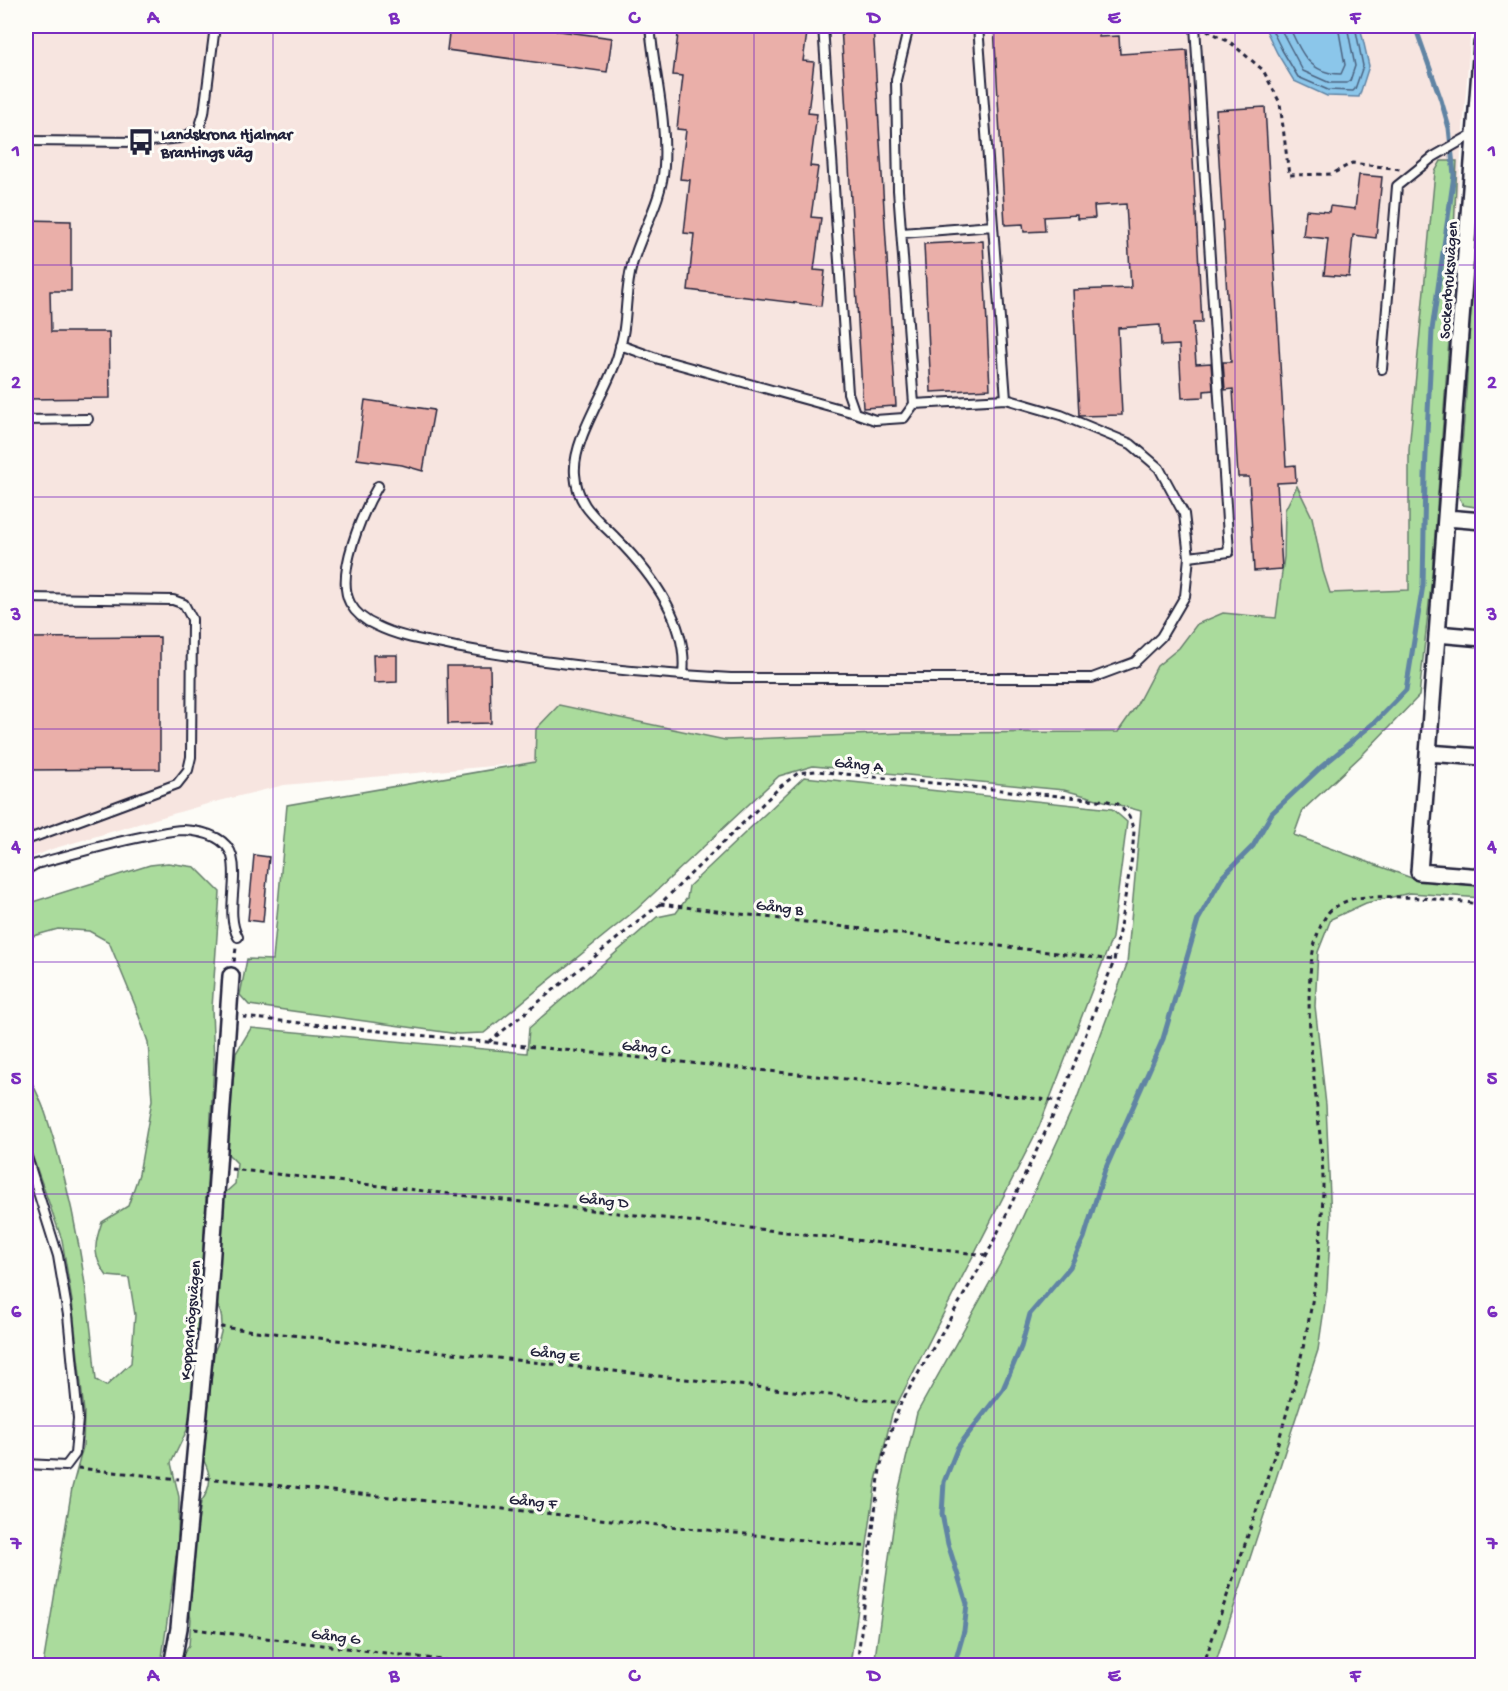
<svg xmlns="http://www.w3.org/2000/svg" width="1508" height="1691" font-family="'Gochi Hand',sans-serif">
<rect width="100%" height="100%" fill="#fdfcf7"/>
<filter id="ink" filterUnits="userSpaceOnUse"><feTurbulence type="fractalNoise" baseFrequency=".0167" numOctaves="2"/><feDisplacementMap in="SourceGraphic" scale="12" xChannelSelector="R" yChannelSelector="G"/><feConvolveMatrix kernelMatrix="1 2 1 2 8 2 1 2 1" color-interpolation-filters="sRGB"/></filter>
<g filter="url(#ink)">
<!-- built -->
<path fill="#f7e5e0" d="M26,26H1471L1425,627L1120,734L711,746L284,785L207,804L52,849L26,860Z"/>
<!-- green -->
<path fill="#aadb9c" stroke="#667e6c" stroke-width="1.5" d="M1482,128V508L1463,505L1458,495L1466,395L1479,152Z
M1441,161H1457L1450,326L1432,576L1419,696L1364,753L1303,810L1294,835L1417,880L1482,885V898L1410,893L1366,903L1331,919L1318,952L1315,1006L1326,1105L1331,1220L1327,1289L1318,1350L1215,1665H874L898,1493L917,1413L1004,1257L1076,1101L1127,964L1141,811L1064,790L813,766L779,776L637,909L484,1033L458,1034L249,1005L240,995L247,959L273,960L287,805L535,762L536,729L559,705L725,740L903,733L1118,732L1136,706L1157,666L1179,648L1197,624L1223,613L1276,618L1284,557L1285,510L1297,486L1312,517L1323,571L1330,593L1409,590V450L1435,172Z
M804,777L1112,809L1127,822L1112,938L1039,1127L892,1414L876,1481L850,1665L180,1666L182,1656L189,1645L191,1619L187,1601L201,1502C212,1486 212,1476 203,1459L214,1352C222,1335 226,1319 216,1303L221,1213L225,1193L235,1184L237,1163L226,1152L236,1053L251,1028L527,1053L529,1028L657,917L676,913L687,898L689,886Z
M168,863L195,867L220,892L212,1008L214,1064L195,1387L187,1430L171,1463L179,1497L178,1543L161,1665H43L72,1488L83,1447L84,1412L72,1301L62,1240L26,1138V1069C32,1084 41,1099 46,1115C75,1201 88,1290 96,1380L106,1386L131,1363L135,1315L129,1278L107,1276C92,1256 94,1244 102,1222L128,1206L139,1174L152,1100L148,1042L135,1005L109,942L89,931L58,929L26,938V904L150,865Z"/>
<!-- water -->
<path fill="#8bc6ea" stroke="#6184a4" stroke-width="1.5" d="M1264,26H1360L1369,66L1359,97L1327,96L1294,81L1277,53Z"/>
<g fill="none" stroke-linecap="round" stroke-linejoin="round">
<!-- shore -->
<path stroke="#4c6481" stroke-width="1.5" d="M1270,26L1282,50L1298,77L1328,90L1353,91L1355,89L1363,66L1355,26
M1279,26L1303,71L1330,83H1347L1350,81L1355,66L1347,26
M1289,26C1300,51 1309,74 1341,74L1345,65L1338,26"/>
<!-- stream -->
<path stroke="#6184a4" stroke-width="5" d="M954,1666L964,1631L967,1604L948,1544L942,1514L944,1482L958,1447L1003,1389L1021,1347L1030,1314L1070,1267L1084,1238L1105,1170L1163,1039L1198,920L1223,876L1253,846L1272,813L1320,768L1375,722L1406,690L1423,585L1425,475L1432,330L1454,175L1449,128L1441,100L1415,26"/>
</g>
<!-- building -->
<path fill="#eaafa9" stroke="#22223b" stroke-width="1.5" d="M450,26H523L612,38L607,72L447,50Z
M679,26H808L803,61L814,62L808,113L817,114L810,166L818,167L811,217L821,218L814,270L825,271L821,306L688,290L694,234L684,233L690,180L680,179L686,130L677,129L683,76L673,75Z
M841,26H873L896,406L863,408Z
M994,26H1098L1099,37L1119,36L1120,54L1187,50L1202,323H1193L1196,364L1211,363L1213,390L1204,391V397L1182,398L1179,345L1161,346L1160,325L1118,328L1122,415L1079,416L1073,290L1131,288L1126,204L1094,206L1095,218L1077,219V215L1044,217L1045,231L1024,232L1023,224L1005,225Z
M1265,107L1286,466L1295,465L1296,482L1277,483L1282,569L1254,571L1249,477H1238L1233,389L1225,390L1223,362H1231L1216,110Z
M1359,175L1382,177L1376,238L1353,235L1349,277L1324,275L1328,239L1303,236L1306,210L1329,212L1330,206L1355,209Z
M26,220L71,221V291H50L51,332H109L110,398L26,399Z
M983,241L990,389L931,392L924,244Z
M365,400L434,410L423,471L402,465L357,459Z
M160,637V769L26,770V638Z
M373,655H397V682L374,683Z
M447,666H490L491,723L448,724Z
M254,855L269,857L263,922L248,920Z"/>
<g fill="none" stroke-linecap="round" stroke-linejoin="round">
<defs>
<path id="lane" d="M823,26L848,393L855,413L875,420L904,418L914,404L898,190L896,80L909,26
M26,141L141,142L181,138L199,129L204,113L215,26
M902,233L993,226
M620,345L659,359L855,413
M1382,369L1397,186L1433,157L1475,133
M914,404L1006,399L978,26
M26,420L88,419
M378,486C363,511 335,575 350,603C356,614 365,621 377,626C401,638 430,641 456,647C531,661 607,670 683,675C689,622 651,573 615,537C595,517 577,505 575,474C572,439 608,390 618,355C620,346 623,337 624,328C627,307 626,286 632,265C641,232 662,201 664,166C667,119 654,72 650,26
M1189,557L1229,552L1195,26
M26,598L173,600L184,604L192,619L191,757L188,770L177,784L26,840
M683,675L731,678H1092L1135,662L1161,637L1185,596L1189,557L1184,514L1159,468L1131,444L1061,415L1006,399
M26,870L36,864C74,854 112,842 151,835C161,833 173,830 183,830C201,831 226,836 232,856C239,882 225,914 238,937
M26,1154L58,1256L68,1315L78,1419L75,1454L66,1466L26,1464"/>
<path id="street" d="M1482,44L1419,872L1482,877
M1447,518L1482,521
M1437,634L1482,638
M1428,753L1482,757
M172,1666L179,1628L207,1325L231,976"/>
</defs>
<!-- lane casing -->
<use href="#lane" stroke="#22223b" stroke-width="12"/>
<!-- street casing -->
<use href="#street" stroke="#22223b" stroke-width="20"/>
<!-- path -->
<path stroke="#22223b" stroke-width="3" stroke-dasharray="4.5 4.5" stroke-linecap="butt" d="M1207,30L1231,43L1263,70L1280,103L1289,175L1332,174L1352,163L1400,169
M660,904L1113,960
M234,962L236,948
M243,1017L1060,1101
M489,1042L660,904L781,786L798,773L816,771L1108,801L1118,804L1129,816L1134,831L1132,857L1114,961L1060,1101L987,1255L901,1403L889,1436L880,1469L857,1666
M231,1169L987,1255
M220,1327L901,1403
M78,1468L179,1479
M206,1478L870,1547
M194,1629L490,1666
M1203,1666C1255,1510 1321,1353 1323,1186C1324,1117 1288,969 1328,913C1332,907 1349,899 1356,898C1396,894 1443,900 1482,904"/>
<!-- lane -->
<use href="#lane" stroke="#fdfcf7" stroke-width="8"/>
<!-- street -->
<use href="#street" stroke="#fdfcf7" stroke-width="15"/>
</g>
</g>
<!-- grid -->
<path fill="none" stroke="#7b2cbf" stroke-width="1.5" stroke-opacity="0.55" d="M273,26V1666M514,26V1666M754,26V1666M994,26V1666M1235,26V1666M26,265H1482M26,497H1482M26,729H1482M26,962H1482M26,1194H1482M26,1426H1482"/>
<!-- icons -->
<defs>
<symbol id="bus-bare" viewBox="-9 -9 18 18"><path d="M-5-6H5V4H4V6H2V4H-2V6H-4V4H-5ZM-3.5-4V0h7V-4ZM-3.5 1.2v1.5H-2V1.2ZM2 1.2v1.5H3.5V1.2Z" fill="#22223b" stroke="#fdfcf7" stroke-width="2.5" paint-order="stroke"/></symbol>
</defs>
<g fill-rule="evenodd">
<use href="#bus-bare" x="122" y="123" width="38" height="38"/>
</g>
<g text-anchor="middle" stroke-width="6" stroke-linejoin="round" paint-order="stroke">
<!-- poi labels -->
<g font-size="16" font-weight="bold" fill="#22223b" stroke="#fdfcf7" text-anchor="start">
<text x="161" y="139">Landskrona Hjalmar<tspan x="161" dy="18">Brantings väg</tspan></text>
</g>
<!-- street labels -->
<g font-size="16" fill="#22223b" stroke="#fdfcf7">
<text transform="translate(1447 280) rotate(-86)" y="6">Sockerbruksvägen</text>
<text transform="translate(859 763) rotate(6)" y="6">Gång A</text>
<text transform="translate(780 906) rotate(7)" y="6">Gång B</text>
<text transform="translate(646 1046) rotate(6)" y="6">Gång C</text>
<text transform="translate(604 1199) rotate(6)" y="6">Gång D</text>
<text transform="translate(189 1320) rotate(-85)" y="6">Kopparhögsvägen</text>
<text transform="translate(555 1352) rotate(6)" y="6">Gång E</text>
<text transform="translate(533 1500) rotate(6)" y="6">Gång F</text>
<text transform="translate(336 1635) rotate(7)" y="6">Gång G</text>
</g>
</g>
<!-- margin -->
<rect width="1508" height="1691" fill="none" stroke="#fdfcf7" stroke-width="66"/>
<rect x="33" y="33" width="1442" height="1625" fill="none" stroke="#7b2cbf" stroke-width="2"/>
<g font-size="20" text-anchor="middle" font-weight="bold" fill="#7b2cbf">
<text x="153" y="23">A</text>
<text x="394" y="23">B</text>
<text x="634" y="23">C</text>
<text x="874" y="23">D</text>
<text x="1114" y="23">E</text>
<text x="1355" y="23">F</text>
<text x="16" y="156">1</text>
<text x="1492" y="156">1</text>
<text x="16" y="388">2</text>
<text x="1492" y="388">2</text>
<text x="16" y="620">3</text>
<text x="1492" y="620">3</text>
<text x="16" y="852">4</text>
<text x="1492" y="852">4</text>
<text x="16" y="1084">5</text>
<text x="1492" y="1084">5</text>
<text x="16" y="1317">6</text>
<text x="1492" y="1317">6</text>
<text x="16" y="1549">7</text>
<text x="1492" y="1549">7</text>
<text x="153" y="1681">A</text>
<text x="394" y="1681">B</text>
<text x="634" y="1681">C</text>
<text x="874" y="1681">D</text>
<text x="1114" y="1681">E</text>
<text x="1355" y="1681">F</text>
</g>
</svg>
